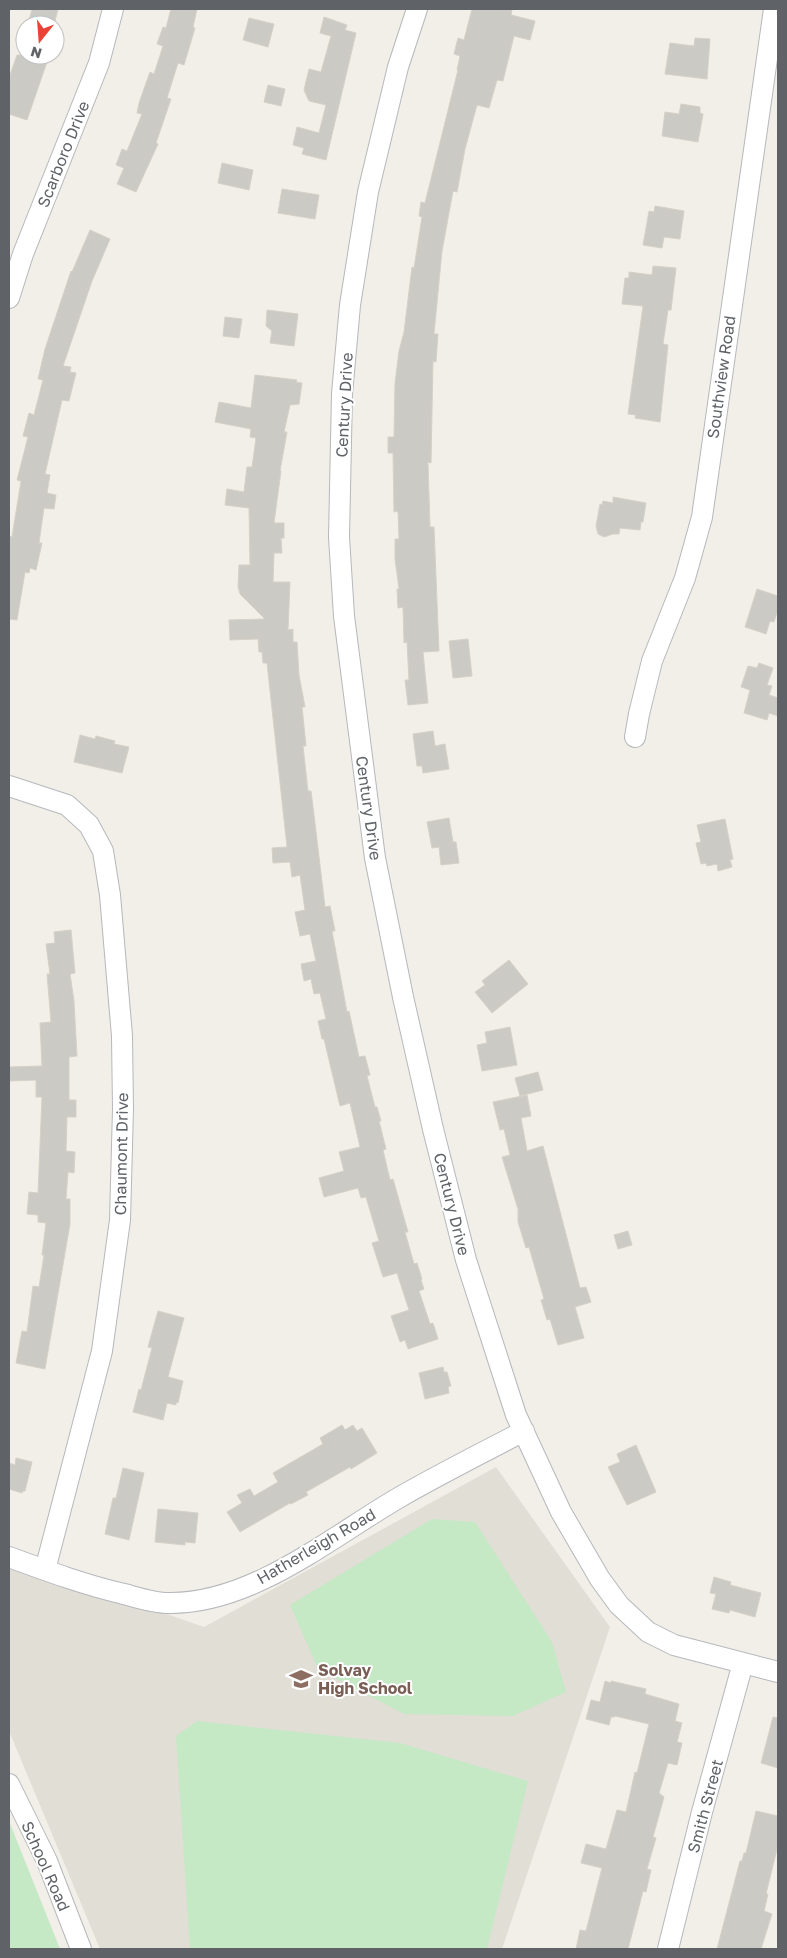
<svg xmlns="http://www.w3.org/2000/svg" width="787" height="1958" font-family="'Golos Text',sans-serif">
<rect width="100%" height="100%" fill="#f1efe8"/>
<!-- education -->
<path fill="#e1ded6" d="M496,1467L610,1627L502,1949H100L9,1731V1559L204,1627Z"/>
<!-- green -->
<path fill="#c5e8c5" d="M432,1519L475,1522L552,1642L566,1692L513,1716L404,1714L318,1669L290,1605Z
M197,1721L400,1743L528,1781L487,1949H190L176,1736Z
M9,1821L60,1949H9Z"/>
<!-- building -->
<path fill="#cccac5" stroke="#d6d1c6" d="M32,9H58L54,25H28Z
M171,9H197L193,27L195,28L184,65L178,63L167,98L171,99L156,143L158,144L136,192L117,184L124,168L116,165L122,149L127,151L142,114L137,113L139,103L150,72L154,74L163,46L157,44L163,27L166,28Z
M472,9H512L511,15L535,21L530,40L514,36L503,81L497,80L489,108L477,105L465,149L457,192L453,191L442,251L434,334H438L436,362L433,361L431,463L428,462L430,527H434L439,651L423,652L428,703L408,705L405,680H409L407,642L404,643L403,607L398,608L397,589H399L395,559V539H399L398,511L394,512L393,453H388V437H394L395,383L399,351L404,332L412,267L414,268L422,217L419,216L421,202L425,203L458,70H457L460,56L454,54L458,38L464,40Z
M324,17L347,25L345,30L356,33L326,160L302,154L304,148L293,145L297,127L319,133L326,105L309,101L304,90L309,69L321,72L331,36L320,33Z
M249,18L274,24L268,47L243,40Z
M695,38L710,39L707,79L665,74L670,43L694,46Z
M17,55H48L46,59H48L27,120L9,114V78Z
M268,85L285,89L281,106L264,102Z
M681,104L700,107V113L703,114L698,142L662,136L665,112L679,114Z
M222,163L253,170L249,190L218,183Z
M282,189L319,195L315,219L278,213Z
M655,206L684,211L680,239L664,237L662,248L643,245L649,211L654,212Z
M90,230L110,239L92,281L63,366L71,367L70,372L76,373L69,401L62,400L45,474L50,475L47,493L56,495L54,509L44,508L39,543H42L36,570L30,568L29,573L25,572L17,620L9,619V536L12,537L21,481L17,480L28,437L23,436L29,413L34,415L43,380L38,379L45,349L71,271L72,272Z
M653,266L676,268L671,310H668L663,344L668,345L660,422L635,418L636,415L628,414L643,306L622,304L625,278H629V272L652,275Z
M267,310L298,314L294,346L270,343L272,331L266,326Z
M225,317L242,319L239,338L223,336Z
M255,375L297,380L296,382L302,383L299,404L290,405L284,432H287L280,471H281L274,523H284V538H281L282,553H274L273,582H290L288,630L293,629V642H297L299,675L305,707H302L306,746H303L308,791H311L314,815L325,907L330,906L335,931H332L347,1012L349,1011L359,1057L365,1056L370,1075L367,1076L375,1107H377L381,1121H379L386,1149L383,1150L390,1180L393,1179L408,1232H405L414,1264L417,1263L422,1279L421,1280L424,1289L419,1291L430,1324L433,1323L438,1339L408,1349L405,1340L400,1342L391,1316L409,1310L397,1273L383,1277L372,1243L379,1241L366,1197L361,1198L358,1188L324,1197L319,1178L344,1171L339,1152L360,1147L350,1103L340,1106L324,1039H322L318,1021L326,1019L320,993L314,994L311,979L304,981L301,964L316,961L310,934L300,936L295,912L305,910L300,875L292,877L290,862L273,863L272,848L287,847L267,663H263L262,652H259L258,639L230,640L229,620L265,619L240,594L238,587L239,565H250L249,508L225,505L227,489L244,492L247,467H252L256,438L250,437L251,429L215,422L219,402L251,408Z
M613,497L646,503L643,522H641L640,530L620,528L619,534H613L604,537L598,534L596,526L600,504L602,505L603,501L613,503Z
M757,589L778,596V609L774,622L770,621L766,634L745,627Z
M468,639L472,676L453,678L449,641Z
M759,663L773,668L767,685L772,686L769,695L778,698V716L769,713L767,720L744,713L750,690L741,687L748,666L757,668Z
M433,731L435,746L445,744L449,769L423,773L422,766H417L413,734Z
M80,735L95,739L96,736L115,741L114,744L129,747L122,773L74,762Z
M449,818L453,842H456L459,863L441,865L439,847L432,848L427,822Z
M725,819L733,859L730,860L732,867L718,871L717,864L707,866L706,863L701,864L696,843L701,842L697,825Z
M71,930L75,973L70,974L74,1001L77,1056L69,1057V1100H76V1117H67L66,1151L75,1152L74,1173L68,1172L66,1199H70V1224L45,1369L16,1363L22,1331L27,1332L33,1286L39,1287L44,1255H42L46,1223L38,1222V1215L27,1214L29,1192L38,1193L42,1097H36V1080L9,1081V1067L42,1066L40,1023L51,1022L47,974H50L46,944L55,943L54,932Z
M509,960L528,984L492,1013L475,992L485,985L482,981Z
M510,1027L517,1065L482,1071L477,1045L487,1043L485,1032Z
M538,1072L543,1090L520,1096L515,1078Z
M527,1095L531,1116L521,1118L527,1151L543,1146L580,1288L586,1287L591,1302L575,1307L584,1338L558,1345L550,1319L547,1320L541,1300L544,1299L529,1247L526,1248L518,1222V1209L502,1157L510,1155L504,1129L500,1130L493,1102Z
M628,1231L632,1245L618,1249L614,1235Z
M158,1311L184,1318L168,1377L183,1381L178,1403L176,1402V1405L167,1403L163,1420L133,1412L139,1389L141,1390L152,1348L148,1347Z
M443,1367L444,1372H447L451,1386L448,1387L449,1393L425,1399L419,1373Z
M342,1425L345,1430L353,1425L357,1431L362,1428L377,1453L351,1469L350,1467L306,1492L308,1495L291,1504L290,1503L240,1532L227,1512L242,1503L237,1495L250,1489L254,1496L278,1482L273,1473L323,1444L320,1438Z
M636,1445L656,1492L627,1505L608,1467L620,1462L617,1454Z
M16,1458L32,1462L25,1491H23L22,1493L9,1489V1463L15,1465Z
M123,1468L144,1473L129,1540L105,1534L113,1498H116Z
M158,1509L198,1513L195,1543L185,1542V1545L155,1542Z
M714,1577L731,1582L730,1585L761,1593L755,1617L730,1610L729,1613L712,1609L716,1594L710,1593Z
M605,1681L611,1683V1681L646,1689L645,1694L679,1704L675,1721L682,1723L677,1742L682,1743L677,1765L668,1763L659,1793L664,1797L653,1837L656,1838L647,1869L651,1870L646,1892L643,1891L628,1949H576L580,1930L586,1931L602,1868L581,1863L586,1844L606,1849L617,1810L626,1812L635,1772L637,1773L649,1724L615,1716L614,1717H611L609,1725L586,1719L591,1700L600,1702Z
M773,1717L778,1718V1768L761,1763Z
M756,1811L778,1816V1845L766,1894H768L764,1911L772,1914L761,1949H717L740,1861H742L744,1853H746Z"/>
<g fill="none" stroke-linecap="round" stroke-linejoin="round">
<defs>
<path id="street" d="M417,9L398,67L368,192L350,305L342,394L339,537L344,616L375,858L403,997L433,1129L466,1260L516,1415L561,1512L600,1579L619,1605L648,1632L674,1645L778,1672
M9,298L23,254L99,63L113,9
M635,737L639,714L652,661L685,578L702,517L774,9
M9,786L67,805L89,825L103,851L110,895L122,1036L123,1109L120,1220L102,1351L45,1570
M9,1557C47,1571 85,1585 124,1594C139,1598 154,1603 169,1603C252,1604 331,1537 400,1497C440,1474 482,1453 524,1431
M9,1784L47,1861L81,1949
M668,1949L702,1812L743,1663"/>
</defs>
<!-- street casing -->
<use href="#street" stroke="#b5b8bc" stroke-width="22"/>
<!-- street -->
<use href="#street" stroke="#fff" stroke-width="20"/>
</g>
<!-- icons -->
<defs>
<symbol id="school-bare" viewBox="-9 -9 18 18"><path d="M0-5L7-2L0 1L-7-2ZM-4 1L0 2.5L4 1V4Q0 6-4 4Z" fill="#8d6e63" stroke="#fff" stroke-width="2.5" paint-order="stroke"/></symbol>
</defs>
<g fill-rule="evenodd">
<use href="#school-bare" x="285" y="1663" width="32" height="32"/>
</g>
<g text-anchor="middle" stroke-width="4" stroke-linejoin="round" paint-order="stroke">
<!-- street labels -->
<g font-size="16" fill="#5f6368" stroke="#fff">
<text transform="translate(63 154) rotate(-68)" y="6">Scarboro Drive</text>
<text transform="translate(721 377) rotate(-82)" y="6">Southview Road</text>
<text transform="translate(344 405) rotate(-87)" y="6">Century Drive</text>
<text transform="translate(369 808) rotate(82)" y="6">Century Drive</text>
<text transform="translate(121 1154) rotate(-89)" y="6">Chaumont Drive</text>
<text transform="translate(452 1204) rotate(76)" y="6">Century Drive</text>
<text transform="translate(316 1546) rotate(-30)" y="6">Hatherleigh Road</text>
<text transform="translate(705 1806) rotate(-75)" y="6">Smith Street</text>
<text transform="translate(46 1866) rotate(66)" y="6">School Road</text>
</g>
<!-- education labels -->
<g font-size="16" font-weight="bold" fill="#785e54" stroke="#fff" text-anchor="start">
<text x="318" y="1676">Solvay<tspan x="318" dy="18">High School</tspan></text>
</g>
</g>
<!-- border -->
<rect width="787" height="1958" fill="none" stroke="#5f6368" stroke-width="20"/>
<!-- north arrow -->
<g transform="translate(40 40) rotate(197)"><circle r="24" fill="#ffffff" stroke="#bfc1c3"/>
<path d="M0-4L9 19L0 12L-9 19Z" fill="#ea4335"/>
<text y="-8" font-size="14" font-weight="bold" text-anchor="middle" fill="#5f6368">N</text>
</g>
</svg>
